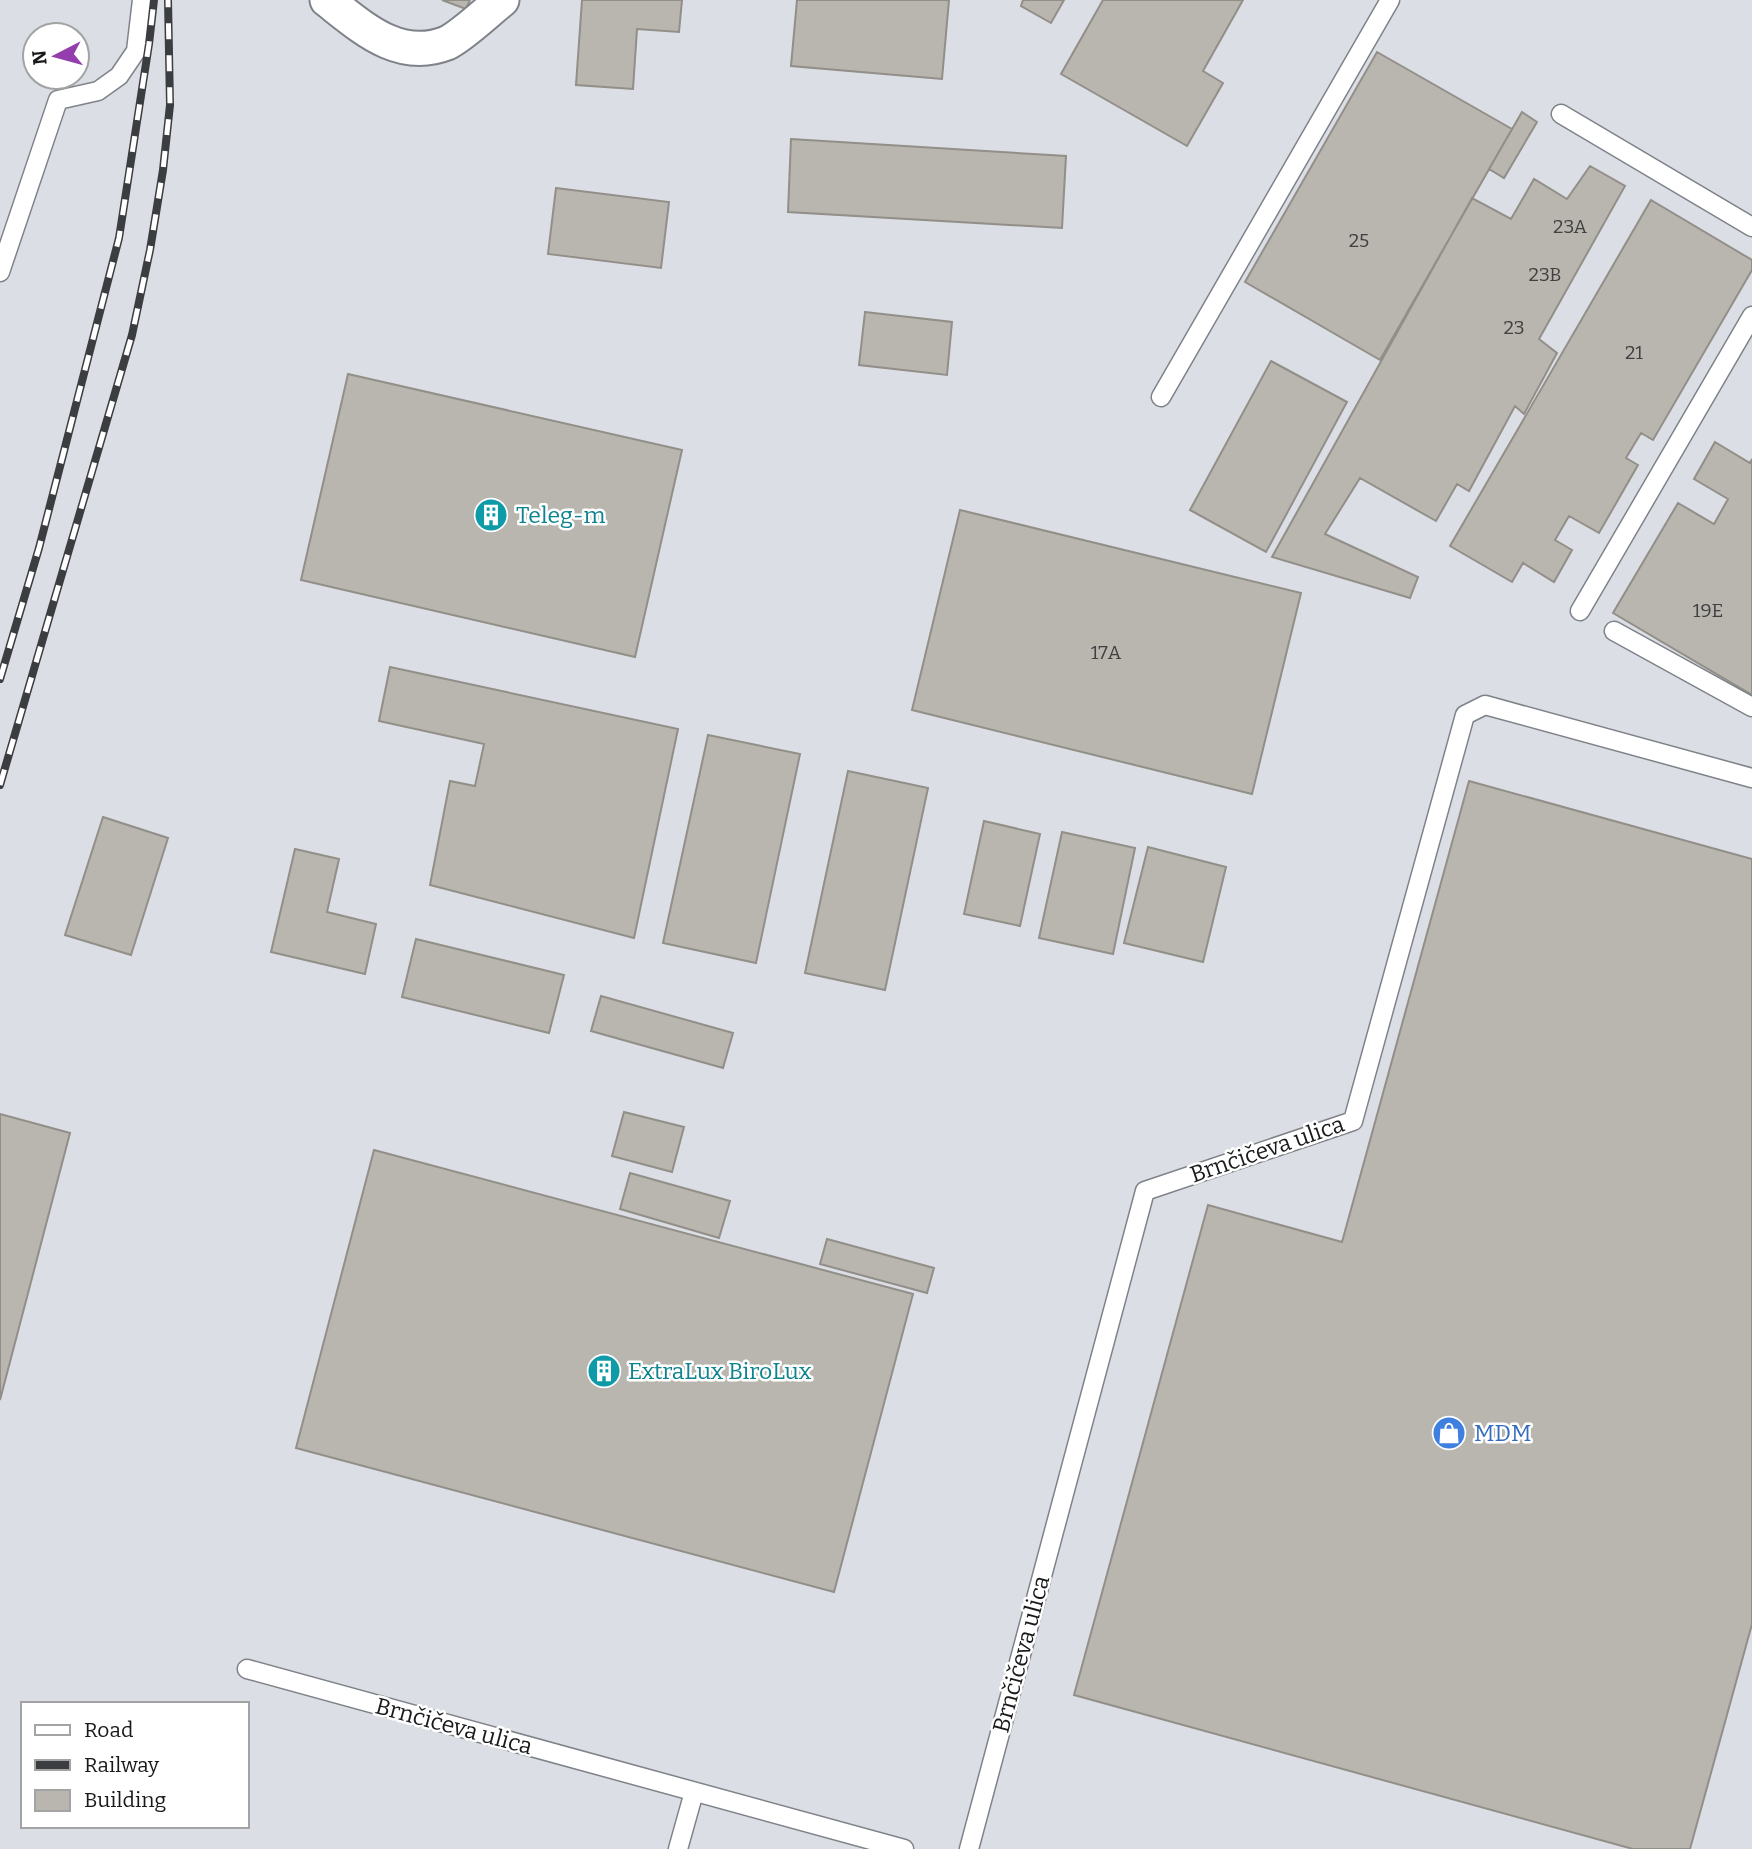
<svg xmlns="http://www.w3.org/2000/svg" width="1752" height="1849" font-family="Bitter,serif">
<rect width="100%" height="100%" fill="#dbdee5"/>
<!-- building -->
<path fill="#b9b5af" stroke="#928e88" stroke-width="2" d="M442,0H470L466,9Z
M582,0H682L679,32L637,29L633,89L576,85Z
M797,0H949L942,79L791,66Z
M1023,0H1064L1051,23L1021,6Z
M1103,0H1243L1203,71L1223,83L1187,146L1061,74Z
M1377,52L1512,129L1380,360L1245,282Z
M1522,112L1537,122L1504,178L1489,169Z
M791,139L1066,156L1062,228L788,212Z
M1590,166L1625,186L1539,339L1557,353L1524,414L1515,406L1469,491L1457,484L1436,521L1360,478L1325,534L1418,577L1410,598L1272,557L1472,198L1511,219L1534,179L1567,199Z
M556,188L669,202L661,268L548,254Z
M1651,200L1752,260V270L1653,440L1641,433L1626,458L1638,465L1599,533L1569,516L1555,540L1572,550L1554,582L1523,563L1512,582L1450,546Z
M865,312L952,322L947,375L859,365Z
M1271,361L1347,402L1266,552L1190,510Z
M348,374L682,450L635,657L301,580Z
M1715,442L1750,463L1752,459V695L1613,613L1678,503L1714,524L1728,499L1694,479Z
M960,510L1301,593L1252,794L912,710Z
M390,667L678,729L634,938L430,885L450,781L475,786L484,744L379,721Z
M708,735L800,754L756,963L663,943Z
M848,771L928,788L885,990L805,973Z
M1469,781L1752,859V1624L1690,1849H1633L1074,1695L1208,1205L1342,1242Z
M103,817L168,838L131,955L65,935Z
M984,821L1040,834L1020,926L964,914Z
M1062,832L1135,848L1113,954L1039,938Z
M1148,847L1226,867L1203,962L1124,943Z
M295,849L339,859L327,912L376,924L365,974L271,952Z
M416,939L564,975L549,1033L402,997Z
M601,996L733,1033L723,1068L591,1031Z
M624,1112L684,1127L672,1172L612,1156Z
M0,1114L70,1133L0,1400Z
M374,1150L913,1294L834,1592L296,1448Z
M630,1173L730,1201L719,1238L620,1209Z
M827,1239L934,1268L927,1293L820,1264Z"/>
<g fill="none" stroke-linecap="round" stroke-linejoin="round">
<defs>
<path id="lane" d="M1561,114L1752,227
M0,272L58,100L98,91L119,76L136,51L142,0
M1161,397L1390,0
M1580,611L1752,316
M1614,631L1752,707
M247,1669L904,1849
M678,1849L694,1792
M969,1849L1145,1191L1353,1121L1465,715L1485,705L1752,778"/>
<path id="street" d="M327,0C363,28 399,62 447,43C462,36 488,11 502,0"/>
</defs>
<!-- lane casing -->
<use href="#lane" stroke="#7f8389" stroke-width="21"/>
<!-- street casing -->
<use href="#street" stroke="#7f8389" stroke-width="37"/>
<!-- lane -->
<use href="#lane" stroke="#fff" stroke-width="18"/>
<!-- street -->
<use href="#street" stroke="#fff" stroke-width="33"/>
<defs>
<path id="rail" d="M0,679L39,548L119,238L149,44L154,0
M0,785L132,335L150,250L163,170L170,105L168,0"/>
</defs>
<!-- rail casing -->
<use href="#rail" stroke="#3c3d40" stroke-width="8"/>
<!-- rail -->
<use href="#rail" stroke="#fff" stroke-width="5" stroke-dasharray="16" stroke-linecap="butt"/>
</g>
<!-- icons -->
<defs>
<symbol id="building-disc" viewBox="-11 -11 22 22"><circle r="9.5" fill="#0f9aa8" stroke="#fff"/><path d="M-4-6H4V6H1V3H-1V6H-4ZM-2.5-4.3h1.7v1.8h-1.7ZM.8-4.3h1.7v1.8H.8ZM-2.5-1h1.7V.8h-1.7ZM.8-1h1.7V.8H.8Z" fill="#fff"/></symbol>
<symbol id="shop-disc" viewBox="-11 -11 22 22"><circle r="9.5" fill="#3f7fe0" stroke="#fff"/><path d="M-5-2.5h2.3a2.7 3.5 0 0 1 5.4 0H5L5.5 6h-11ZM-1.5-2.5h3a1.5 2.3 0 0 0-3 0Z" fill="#fff"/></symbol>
</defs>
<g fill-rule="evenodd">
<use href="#building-disc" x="472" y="496" width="38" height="38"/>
<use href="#building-disc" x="585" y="1352" width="38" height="38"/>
<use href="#shop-disc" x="1430" y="1414" width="38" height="38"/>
</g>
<g text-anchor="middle" stroke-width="5" stroke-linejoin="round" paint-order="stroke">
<!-- number labels -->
<g font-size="19" fill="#404040">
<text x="1570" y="233">23A</text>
<text x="1359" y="247">25</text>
<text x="1545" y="281">23B</text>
<text x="1514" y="334">23</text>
<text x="1634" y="359">21</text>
<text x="1708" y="617">19E</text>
<text x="1106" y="659">17A</text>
</g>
<!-- culture labels -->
<g font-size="23" fill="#0d838f" stroke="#fff" text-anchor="start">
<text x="516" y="523">Teleg-m</text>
<text x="628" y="1379">ExtraLux BiroLux</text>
</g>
<!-- street labels -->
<g font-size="23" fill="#18191b" stroke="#fff">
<text transform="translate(1267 1149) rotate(-19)" y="8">Brnčičeva ulica</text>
<text transform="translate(1021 1654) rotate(-75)" y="8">Brnčičeva ulica</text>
<text transform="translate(454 1726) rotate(15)" y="8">Brnčičeva ulica</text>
</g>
<!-- shop labels -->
<g font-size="23" fill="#366cbe" stroke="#fff" text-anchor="start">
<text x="1474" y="1441">MDM</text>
</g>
</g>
<!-- legend -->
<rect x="21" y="1702" width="228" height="126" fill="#ffffff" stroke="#a3a3a4" stroke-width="2"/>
<rect x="35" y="1725" width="35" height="10" fill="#ffffff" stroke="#a3a3a4" stroke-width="2"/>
<text x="84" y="1737" font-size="21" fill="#18191b">Road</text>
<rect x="35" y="1760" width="35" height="10" fill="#3c3d40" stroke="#a3a3a4" stroke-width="2"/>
<text x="84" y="1772" font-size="21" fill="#18191b">Railway</text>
<rect x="35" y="1790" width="35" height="21" fill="#b9b5af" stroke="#a3a3a4" stroke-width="2"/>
<text x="84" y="1807" font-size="21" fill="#18191b">Building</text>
<!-- north arrow -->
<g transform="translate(56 56) rotate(264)"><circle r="33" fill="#ffffff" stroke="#a3a3a4" stroke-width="2"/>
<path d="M0-5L12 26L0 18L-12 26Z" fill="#933eac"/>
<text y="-10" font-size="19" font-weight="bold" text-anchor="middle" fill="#18191b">N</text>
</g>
</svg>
